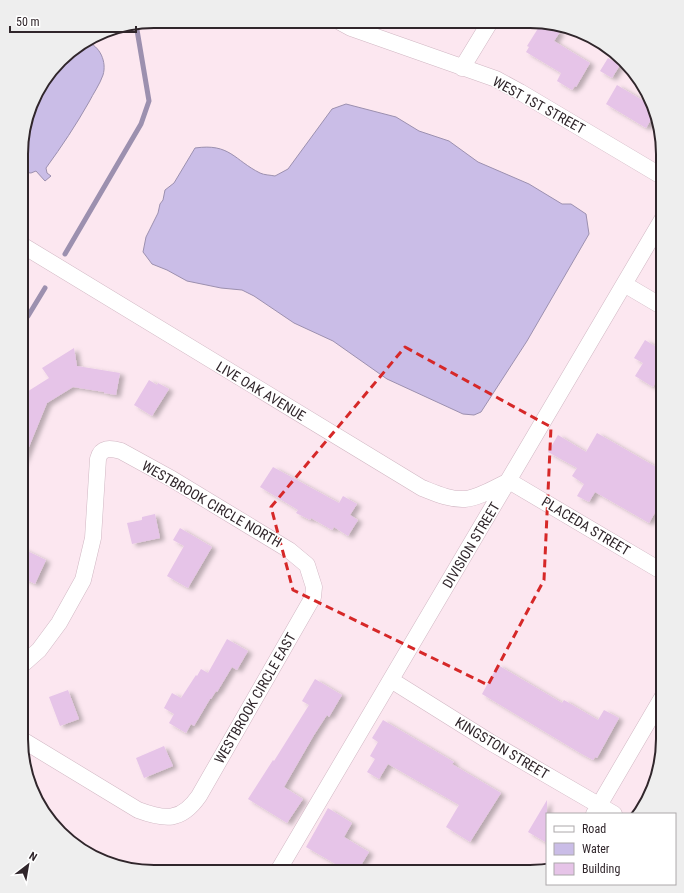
<svg xmlns="http://www.w3.org/2000/svg" width="684" height="893" font-family="'Roboto Condensed',sans-serif">
<defs>
<filter id="shadow"><feDropShadow dx="4.5" dy="2.5" stdDeviation="2" flood-color="#0004"/></filter>
</defs>
<rect width="100%" height="100%" fill="#fce7f0"/>
<!-- water -->
<path fill="#cabde7" stroke="#9c90af" d="M87,42C100,46 107,62 103,75C100,84 93,94 89,102C76,125 62,146 46,168L47,173L51,176L45,181L36,171L31,173L22,172V136L39,88L66,54Z
M346,104L396,117L419,131L449,141L478,162L529,184L562,204H571L586,214L589,234L527,341L481,412L474,415L463,414L387,379L333,341L294,323L254,296L242,290L221,288L187,281L167,270L152,264L143,252L146,237L158,213L160,204L163,200L165,190L174,183L195,148C230,143 234,160 260,173C264,175 270,175 275,176L288,169L332,109Z"/>
<g fill="none" stroke-linecap="round" stroke-linejoin="round">
<!-- stream -->
<path stroke="#9c90af" stroke-width="5" d="M65,254L141,124L149,101L136,24
M22,321L28,316L45,288"/>
</g>
<!-- building -->
<path fill="#e6c4e8" filter="url(#shadow)" d="M542,22L560,32L554,41L590,63L576,87L575,86L572,90L557,81L561,73L526,52L529,47L527,46Z
M608,58L620,65L612,78L600,71Z
M617,85L652,106L654,115L646,128L606,104Z
M645,340L663,351V370L653,387L635,376L643,363L634,358Z
M74,348L77,366L120,373L116,395L104,393V392L73,387L47,403L22,464V395L49,378L42,368Z
M149,380L157,385L158,383L169,389L152,416L134,405Z
M597,433L663,471V499L649,523L595,492L589,502L577,496L584,484L572,476L577,468L548,452L558,435L586,452Z
M273,467L339,503L343,496L357,504L350,515L358,520L348,536L334,527L332,530L311,518L310,520L296,513L298,510L260,487Z
M155,514L160,538L132,544L127,523L142,520V517Z
M180,528L212,547L188,588L167,576L184,546L173,540Z
M21,548L46,560L35,584L21,577Z
M227,639L248,651L237,670L232,667L217,692L216,691L211,699H210L194,726L191,724L186,733L169,723L174,714L164,708L172,693L181,698L196,675L197,676L201,669L208,673Z
M498,665L562,703L564,700L598,720L604,710L619,718L597,758L595,757L593,760L580,753L482,694Z
M315,679L342,695L329,717L327,715L314,735L284,787L303,799L287,823L248,799L273,760L274,761L309,705L302,701Z
M68,690L79,719L60,726L49,697Z
M383,720L454,762L452,764L501,793L470,842L446,827L459,805L388,764L379,779L367,772L375,759L370,756L378,742L372,738Z
M164,746L173,766L144,778L136,758Z
M547,800V843L528,832Z
M328,808L352,823L344,837L369,852L357,872L333,871L337,865L306,847Z"/>
<g fill="none" stroke-linecap="round" stroke-linejoin="round">
<defs>
<path id="minor" d="M340,22L351,28L496,79L520,92L663,177
M462,68L490,22
M22,245L422,488C435,493 450,500 465,499C479,498 496,487 509,481L663,572
M624,284L663,307
M391,680L490,742L614,814
M21,739L138,810C165,820 181,822 199,796L313,597L314,587L307,565L289,550L172,479L121,451C110,448 101,447 98,459L93,538L83,580L59,623L39,650L21,666
M594,814L663,696
M278,871L663,218"/>
</defs>
<!-- minor casing -->
<use href="#minor" stroke="#d1b7c3" stroke-width="17"/>
<!-- minor -->
<use href="#minor" stroke="#fff" stroke-width="16"/>
</g>
<!-- marked area -->
<path fill="none" stroke="#d62828" stroke-width="3" stroke-dasharray="8 5" stroke-linejoin="round" d="M405,347L551,427L544,580L488,685L293,590L271,507Z"/>
<g text-anchor="middle" stroke-width="3" stroke-linejoin="round" paint-order="stroke">
<!-- street labels -->
<g font-size="14" fill="#30262b" stroke="#fff">
<text transform="translate(539 105) rotate(29)" y="5">WEST 1ST STREET</text>
<text transform="translate(261 391) rotate(31)" y="5">LIVE OAK AVENUE</text>
<text transform="translate(212 504) rotate(30)" y="5">WESTBROOK CIRCLE NORTH</text>
<text transform="translate(586 526) rotate(31)" y="5">PLACEDA STREET</text>
<text transform="translate(471 545) rotate(-59)" y="5">DIVISION STREET</text>
<text transform="translate(255 698) rotate(-60)" y="5">WESTBROOK CIRCLE EAST</text>
<text transform="translate(502 748) rotate(31)" y="5">KINGSTON STREET</text>
</g>
</g>
<!-- crop -->
<path d="M0 0H684V893H0ZM154 28H530A126 126 0 0 1 656 154V739A126 126 0 0 1 530 865H154A126 126 0 0 1 28 739V154A126 126 0 0 1 154 28Z" fill="#eee" fill-rule="evenodd"/>
<path fill="none" stroke="#30262b" stroke-width="2" d="M154 28H530A126 126 0 0 1 656 154V739A126 126 0 0 1 530 865H154A126 126 0 0 1 28 739V154A126 126 0 0 1 154 28Z"/>
<!-- legend -->
<rect x="546" y="813" width="130" height="72" fill="#ffffff" stroke="#aca8aa"/>
<rect x="554" y="826" width="20" height="6" fill="#ffffff" stroke="#aca8aa"/>
<text x="582" y="833" font-size="12" fill="#30262b">Road</text>
<rect x="554" y="843" width="20" height="12" fill="#cabde7" stroke="#aca8aa"/>
<text x="582" y="853" font-size="12" fill="#30262b">Water</text>
<rect x="554" y="863" width="20" height="12" fill="#e6c4e8" stroke="#aca8aa"/>
<text x="582" y="873" font-size="12" fill="#30262b">Building</text>
<!-- north arrow -->
<g transform="translate(28 865) rotate(31)" stroke="#ffffff" stroke-width="3" paint-order="stroke">
<path d="M0-3L7 15L0 10L-7 15Z" fill="#30262b"/>
<text y="-6" font-size="11" font-weight="bold" text-anchor="middle" fill="#30262b">N</text>
</g>
<!-- scale -->
<path d="M10 26v6h126v-6" fill="none" stroke="#30262b" stroke-width="2"/>
<text x="16" y="26" font-size="12" fill="#30262b" stroke="#ffffff" stroke-width="3" paint-order="stroke">50 m</text>
</svg>
